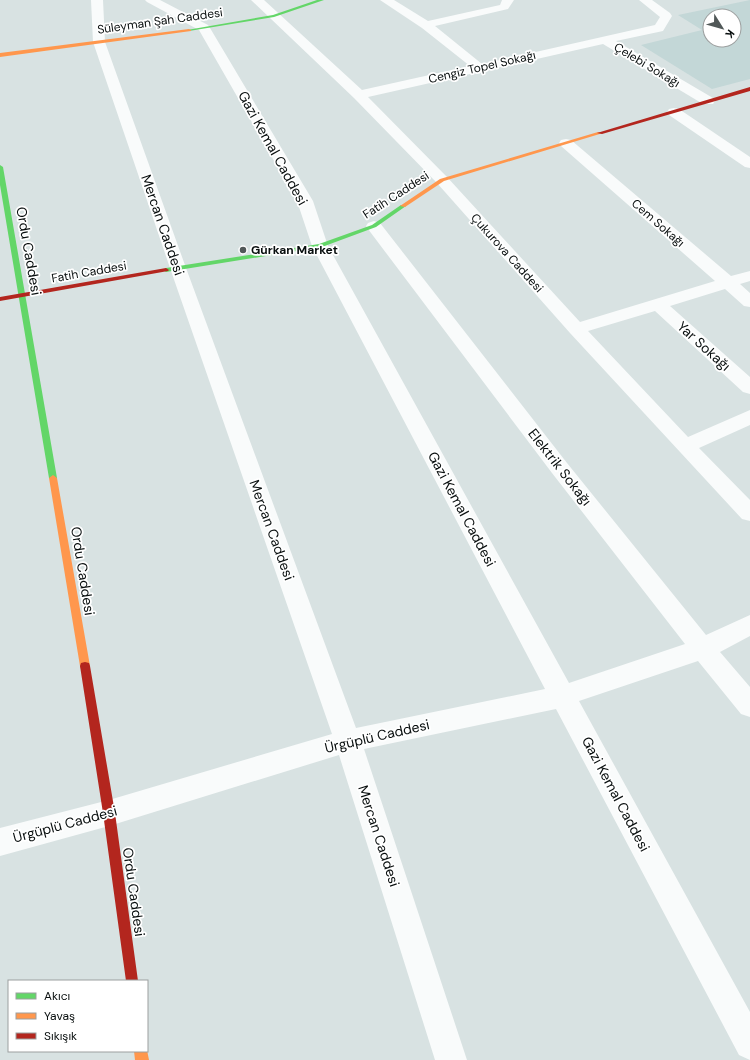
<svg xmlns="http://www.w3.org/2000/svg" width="750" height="1060" font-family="'DM Sans',sans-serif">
<rect width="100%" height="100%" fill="#d8e2e2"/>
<!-- built -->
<path fill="#c3d7d7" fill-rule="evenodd" d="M750,0V79L712,89L641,45L702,30L678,15ZM710,16H734V40H710Z"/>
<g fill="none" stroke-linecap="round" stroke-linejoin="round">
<!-- street -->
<path fill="#f9fbfb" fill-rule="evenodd" d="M91,0H103L105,42L186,268L356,728L545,689L312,246L297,201L199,30L147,2L145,0H160L208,25L210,28L313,201L328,246L569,683L685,644L552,473L368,229L366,226L368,223L374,221L380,223L567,463L706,635L750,615V636L720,652L750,687V717L741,714L698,661L579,701L750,1012V1060L739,1055L556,709L364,749L467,1060H435L339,755L109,826L0,856V828L109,800L332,734L170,268L93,42Z
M251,0H264L362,90L470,66L422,28L380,0H394L428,21L500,5L502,0H514L508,9L435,26L482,64L655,25L660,17L639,0H652L670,13L672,16L663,31L616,41L713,98L715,101L713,104H703L603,44L368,97L447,177L580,322L715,281L561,146L559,143L561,140L566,139L571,140L731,276L750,271V281L740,284L750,293V307L744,306L725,289L670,306L750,377V394L743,392L655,311L588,331L688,437L750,410V425L699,448L750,500V521L742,519L570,333L437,183L354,98Z
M674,108L679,109L750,157V168L745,167L669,115L667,112L669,109Z"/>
<!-- fast -->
<path fill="#63d668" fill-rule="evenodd" d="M317,0H324L274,17L189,31L187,30L273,15Z
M0,165L3,167L57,478L53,481L49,478L0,185Z
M401,205L406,206L376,227L322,247L166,272L163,270L166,268L319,244L372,225Z"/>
<!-- slow -->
<path fill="#ff974d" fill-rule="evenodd" d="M189,29L191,30V31L0,57V53Z
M598,132L603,133L444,181L405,207L400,206L440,179Z
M53,475L57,478L90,666L89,669L85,670L81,669L80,666L49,478Z
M147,1050L149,1060H135L134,1051H147Z"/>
<!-- jam -->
<path fill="#b3261e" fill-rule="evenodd" d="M750,87V91L602,134L597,133Z
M166,268L169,270L168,271L0,301V297Z
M85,662L89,663L90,666L115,813L138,981H126L103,813L80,666L81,663Z"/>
</g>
<!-- markers -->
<circle fill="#515858" stroke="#fff" stroke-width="1.5" cx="243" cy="250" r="4"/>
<g text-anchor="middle" stroke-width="3.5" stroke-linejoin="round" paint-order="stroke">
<!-- far-street labels -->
<g font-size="12" fill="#080e0e" stroke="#fff">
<text transform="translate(160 21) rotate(-8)" y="4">Süleyman Şah Caddesi</text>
<text transform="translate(647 65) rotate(31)" y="4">Çelebi Sokağı</text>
<text transform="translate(482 67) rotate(-13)" y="4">Cengiz Topel Sokağı</text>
<text transform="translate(396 195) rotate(-33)" y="4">Fatih Caddesi</text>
<text transform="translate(658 223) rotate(41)" y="4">Cem Sokağı</text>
<text transform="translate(507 253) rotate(48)" y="4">Çukurova Caddesi</text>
<text transform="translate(89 272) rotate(-10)" y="4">Fatih Caddesi</text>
</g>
<!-- far-poi labels -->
<g font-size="12" font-weight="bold" fill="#080e0e" stroke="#fff" text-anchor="start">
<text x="251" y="254">Gürkan Market</text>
</g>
<!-- street labels -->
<g font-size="14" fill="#080e0e" stroke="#fff">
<text transform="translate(273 148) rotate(61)" y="5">Gazi Kemal Caddesi</text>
<text transform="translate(163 225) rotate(71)" y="5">Mercan Caddesi</text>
<text transform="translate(29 251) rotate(80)" y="5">Ordu Caddesi</text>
<text transform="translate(704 346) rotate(42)" y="5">Yar Sokağı</text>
<text transform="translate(560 467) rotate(52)" y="5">Elektrik Sokağı</text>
<text transform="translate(462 509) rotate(62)" y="5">Gazi Kemal Caddesi</text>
<text transform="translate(272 530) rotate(70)" y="5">Mercan Caddesi</text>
<text transform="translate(83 571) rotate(81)" y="5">Ordu Caddesi</text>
<text transform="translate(377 736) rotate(-13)" y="5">Ürgüplü Caddesi</text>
<text transform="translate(616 794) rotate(62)" y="5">Gazi Kemal Caddesi</text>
<text transform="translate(65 824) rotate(-15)" y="5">Ürgüplü Caddesi</text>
<text transform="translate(379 836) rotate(72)" y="5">Mercan Caddesi</text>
<text transform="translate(134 892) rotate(82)" y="5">Ordu Caddesi</text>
</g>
</g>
<!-- legend -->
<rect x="8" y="980" width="140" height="72" fill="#ffffff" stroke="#9c9f9f"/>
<rect x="16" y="993" width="20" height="6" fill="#63d668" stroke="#9c9f9f"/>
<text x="44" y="1000" font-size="12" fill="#080e0e">Akıcı</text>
<rect x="16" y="1013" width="20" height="6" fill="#ff974d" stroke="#9c9f9f"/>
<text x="44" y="1020" font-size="12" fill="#080e0e">Yavaş</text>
<rect x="16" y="1033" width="20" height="6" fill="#b3261e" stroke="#9c9f9f"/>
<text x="44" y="1040" font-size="12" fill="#080e0e">Sıkışık</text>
<!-- north arrow -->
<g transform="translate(722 28) rotate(127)"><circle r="19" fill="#ffffff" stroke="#9c9f9f"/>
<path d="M0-3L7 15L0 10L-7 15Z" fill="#515858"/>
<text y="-6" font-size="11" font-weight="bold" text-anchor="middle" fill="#080e0e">K</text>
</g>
</svg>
